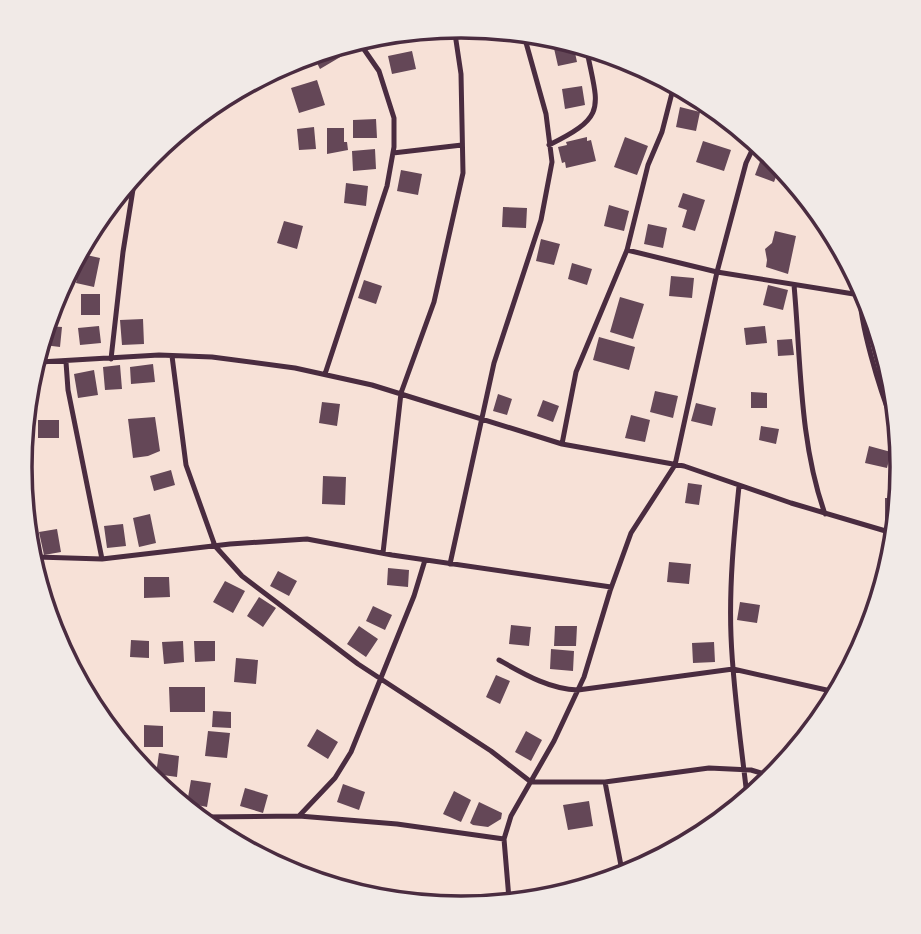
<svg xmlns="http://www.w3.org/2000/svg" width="921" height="934" font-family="'Nunito Sans',sans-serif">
<rect width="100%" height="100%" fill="#f7e1d7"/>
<!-- building -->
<path fill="#644757" d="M553,44L574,48L577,62L558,66Z
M339,50L342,56L320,69L313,55Z
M412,51L416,69L392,74L388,56Z
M317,80L325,105L299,113L291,88Z
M582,86L585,105L565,109L562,89Z
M680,107L700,112L696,131L676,127Z
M376,119L377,138H353V120Z
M314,127L316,149L299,150L297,129Z
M327,128H344V142H347L348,150L327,154Z
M587,137V141L591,140L596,161L566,168L565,162L562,163L558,147L567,145L566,142Z
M625,137L648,146L637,175L614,167Z
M703,141L731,150L724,171L696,162Z
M375,149L376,169L353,171L352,151Z
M761,159L780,167L774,182L755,175Z
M401,170L422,174L418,195L397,191Z
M346,183L368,186L366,206L344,203Z
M683,193L705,200L695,231L682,227L687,210L678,207Z
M609,205L629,211L624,231L604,226Z
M503,207L527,208L526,228L502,227Z
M284,221L303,226L297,249L277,243Z
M648,224L667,228L663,248L644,244Z
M775,231L796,236L788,274L766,267L767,260L765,249L772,243Z
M541,239L560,244L554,265L536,261Z
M82,254L100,258L94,287L76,283Z
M572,263L592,269L587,285L568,279Z
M671,276L694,278L692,298L669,296Z
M364,280L382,286L376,304L358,298Z
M768,285L788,290L783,310L763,305Z
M81,294H100V315H81Z
M620,297L644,304L633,339L610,332Z
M143,319L144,344L122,345L120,320Z
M47,326L62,327L60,347L44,345Z
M99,326L101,343L80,345L78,328Z
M765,326L767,343L746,345L744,328Z
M599,337L635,347L629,370L593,360Z
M792,339L794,355L778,356L777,340Z
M153,364L155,382L131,384L130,367Z
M120,365L122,389L105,390L103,367Z
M94,370L98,395L78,398L74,374Z
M655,391L678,396L673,418L650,412Z
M751,392L767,393V408H751Z
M498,394L512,399L507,415L493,411Z
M543,400L559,406L553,422L537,416Z
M322,402L340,404L337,426L319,423Z
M696,403L716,408L712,426L691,421Z
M631,415L650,420L645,442L625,438Z
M155,417L160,451L148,456L133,458L128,419Z
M38,420H59V438H38Z
M761,426L779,429L776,444L759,440Z
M869,446L891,452L887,468L865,463Z
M171,470L175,485L154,491L150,476Z
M323,476L346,477L345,505L322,504Z
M688,483L702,485L699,505L685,503Z
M885,498H896L891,523H885Z
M150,514L156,543L139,547L133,518Z
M123,524L126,546L107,548L104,526Z
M57,529L61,552L44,555L39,532Z
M669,562L691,564L689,584L667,582Z
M388,568L409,570L408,587L387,585Z
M278,571L297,581L289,596L270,586Z
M144,577H169L170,597L144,598Z
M225,581L245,591L233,613L213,602Z
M259,597L276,608L263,627L247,616Z
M740,602L760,605L757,623L737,620Z
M373,606L392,615L385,630L366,621Z
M511,625L531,627L529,646L509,644Z
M359,626L378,639L366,657L347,644Z
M555,626H577L576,646H554Z
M131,640L149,641V658L130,657Z
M183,641L184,662L164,664L162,642Z
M194,641H215V661L195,662Z
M714,642L715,662L693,663L692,643Z
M551,649L574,651L573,671L550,669Z
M236,658L258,660L256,684L234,682Z
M496,675L510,681L500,704L486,697Z
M169,687H205V712H170Z
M213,711L231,712V728L212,727Z
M144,725L163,726V747H144Z
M317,729L338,742L328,759L307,746Z
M208,731L230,733L227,758L205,756Z
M526,731L542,740L531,761L515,752Z
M159,753L179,756L177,777L156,774Z
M191,780L211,783L207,807L187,803Z
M343,784L365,792L359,810L337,802Z
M245,788L268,795L263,813L240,806Z
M454,791L471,800L461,822L443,814Z
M589,801L593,826L568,830L563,805Z
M479,802L502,813L501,819L488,827L473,825L470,823Z"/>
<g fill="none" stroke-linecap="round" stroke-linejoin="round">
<!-- minor -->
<path stroke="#4a2c40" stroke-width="5" d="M363,48L375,43
M549,145C608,116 598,108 587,51
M393,153L462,145
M627,250L717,272L860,295
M794,285C801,361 799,441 825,514
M860,287C857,318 881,393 893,423
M172,356L186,465L215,546L242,576L358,664L491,751L531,782H605L709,768L751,770L774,777
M111,359L123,252L134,183
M40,362L159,355L212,357L295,368L372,385L562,444L684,466L791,503L889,532
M66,362L68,390L102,559
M325,374L387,186L394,147V118L379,71L361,45
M562,444L576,372L627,250L648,165L662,132L673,89
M739,486C734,535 729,585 731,636C733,689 741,743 747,796
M383,553L401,393L434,302L463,173L461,74L454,27
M37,557L102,559L230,544L307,539L392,555L611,587
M450,564L494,363L541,220L552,162L546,114L525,39
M499,660C524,674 549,689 578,690L733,669L831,691
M605,782L623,876
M299,816L335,778L351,752L414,596L425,560
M206,817L299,816L397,824L504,839
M509,899L504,839L511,816L554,741L584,677L610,591L631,533L675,465L717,272L746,163L755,144"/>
</g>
<!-- crop -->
<path d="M0 0H921V934H0ZM32 467a429 429 0 1 1 858 0a429 429 0 1 1-858 0Z" fill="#f1eae7" fill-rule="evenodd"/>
<path fill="none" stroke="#4a2c40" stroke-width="3.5" d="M32 467a429 429 0 1 1 858 0a429 429 0 1 1-858 0Z"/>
</svg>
